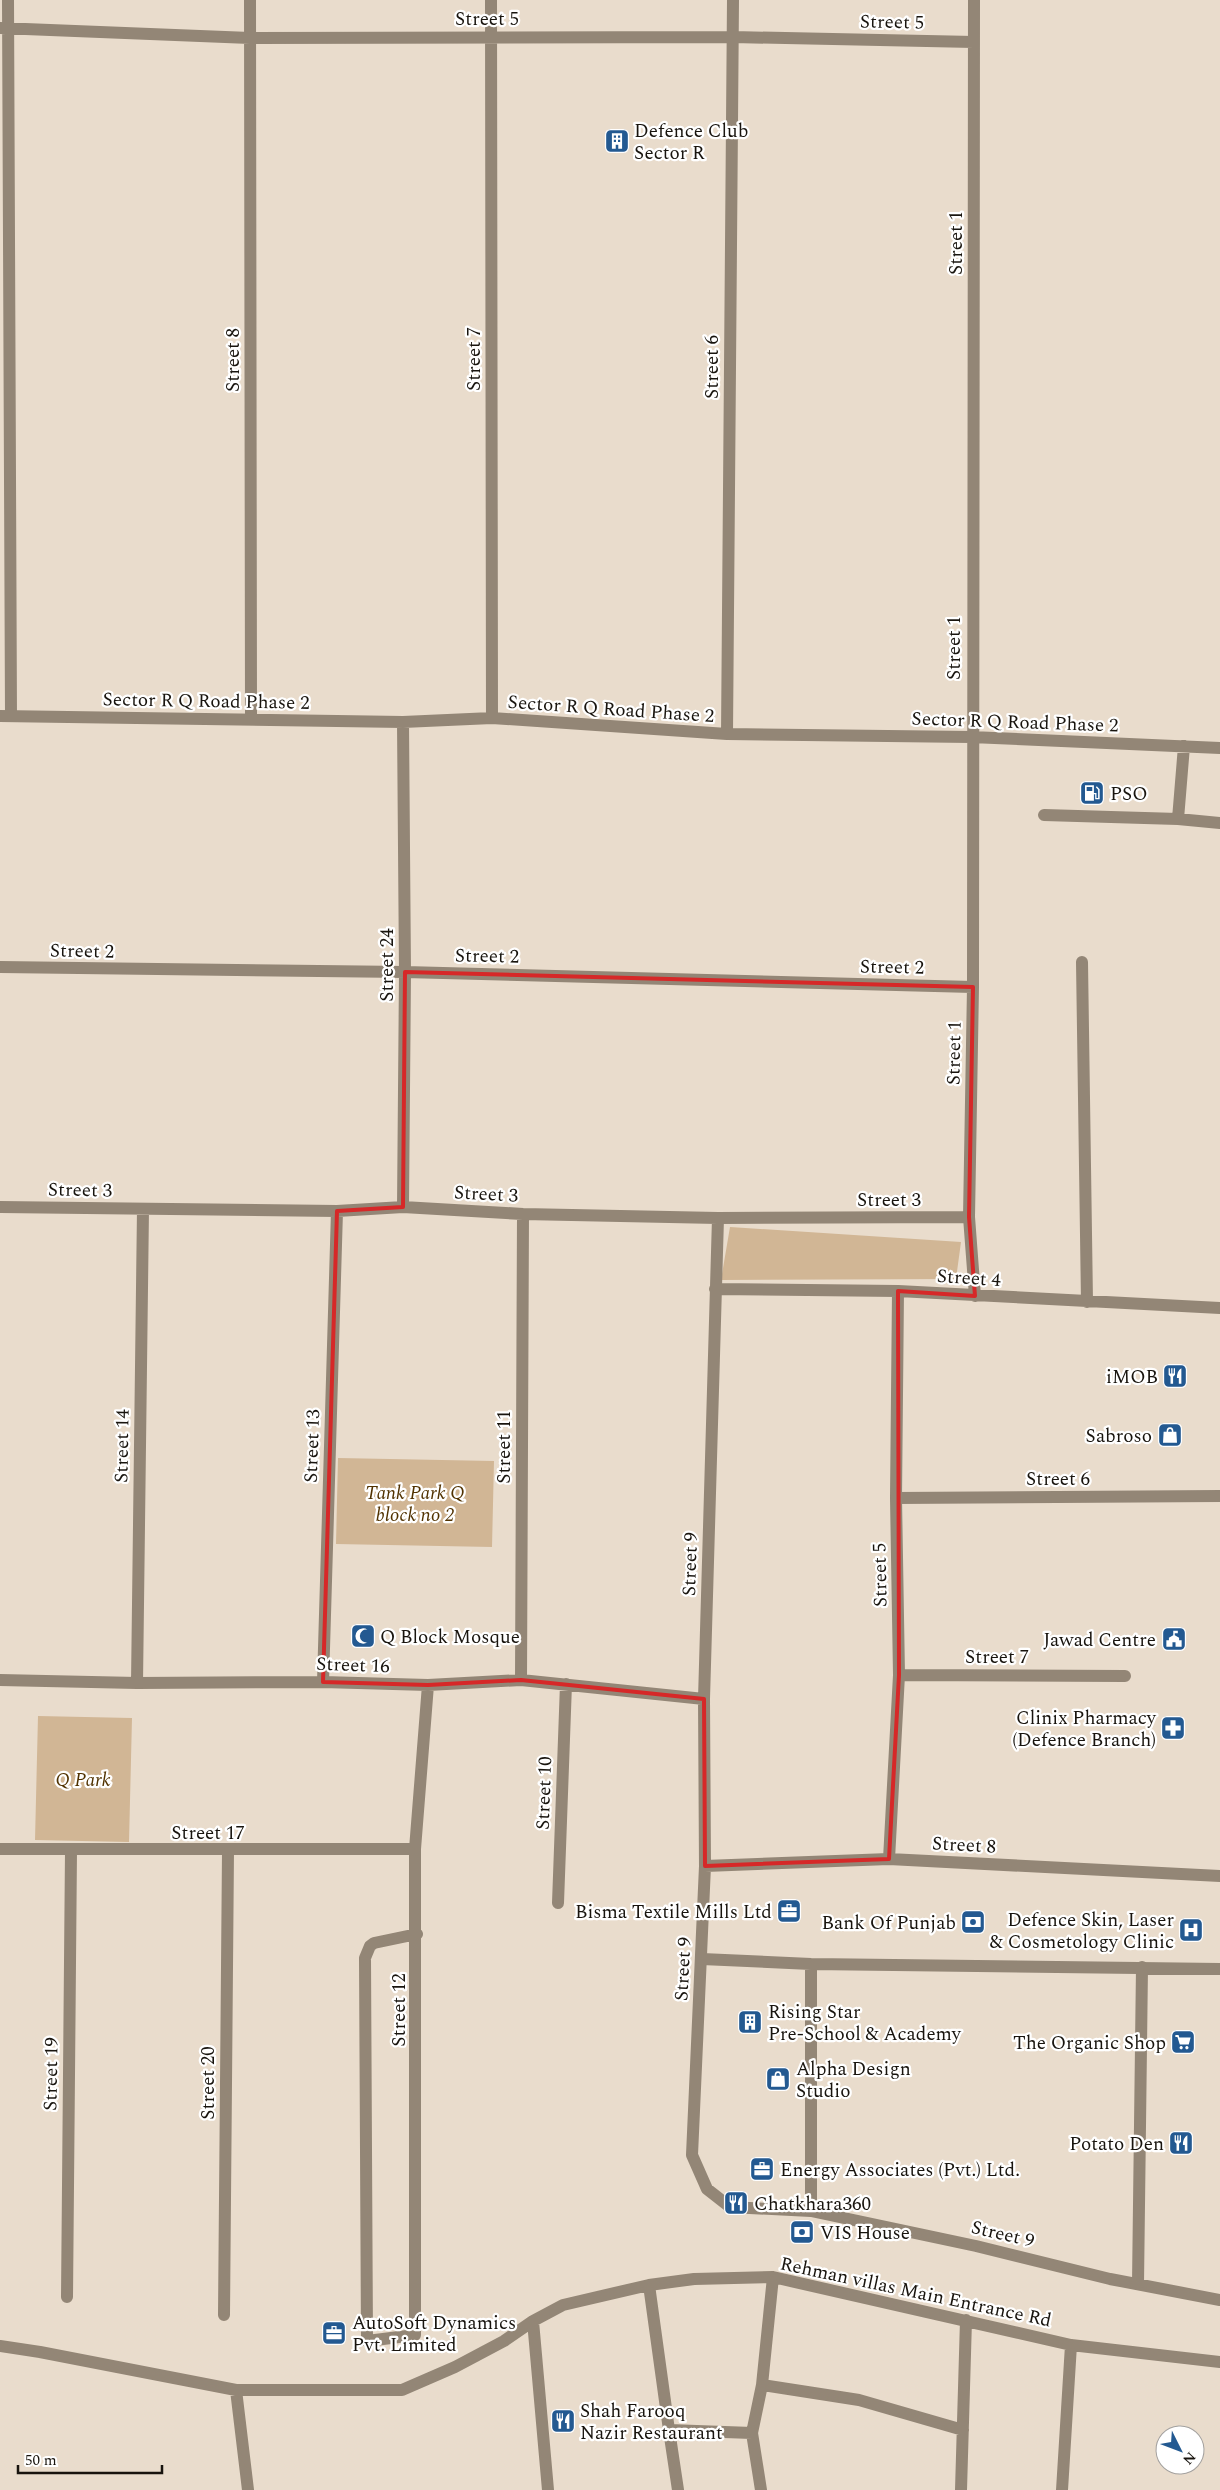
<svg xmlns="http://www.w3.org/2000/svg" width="1220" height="2490" font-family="Spectral,serif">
<rect width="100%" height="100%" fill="#e9dccc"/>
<!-- green -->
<path fill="#d1b695" d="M730,1227L961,1242L956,1279L721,1280Z
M338,1458L494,1461L492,1547L336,1544Z
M38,1716L132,1718L129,1842L35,1840Z"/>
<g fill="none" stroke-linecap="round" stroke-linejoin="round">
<!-- minor -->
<path stroke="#938676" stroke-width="12" d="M8,0L11,716
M250,0L251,719
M491,0L492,718
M974,0L973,987L969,1217L975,1296
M0,28L250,38L733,37L974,42
M0,716L403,722L492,718L727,734L971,737L1220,748
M727,734L733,0
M1184,746L1178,819L1220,823
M1044,815L1178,819
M1082,962L1087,1302
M0,967L405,972L973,987
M0,1207L337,1211L403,1207L523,1214L718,1218L969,1217
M403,1207L405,972L403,722
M718,1218L704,1699L705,1866L692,2155L707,2189L730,2207L811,2211L976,2246L1110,2279L1220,2300
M715,1289L898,1291L1220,1308
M896,1498L1220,1496
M899,1675L1125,1676
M0,1680L137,1683L323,1682L428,1685L521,1680L704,1699
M521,1680L523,1214
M323,1682L337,1211
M137,1683L143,1209
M0,1849H415
M889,1859L899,1675L896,1498L898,1291
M705,1866L889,1859L1220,1876
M558,1903L566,1684
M417,1934L374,1943L370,1946L365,1958L367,2341L415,2335V1849L428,1685
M702,1959L811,1964L1220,1969
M811,2211V1964
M1138,2284L1142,1967
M649,2285L669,2430
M67,2297L71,1851
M224,2315L228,1851
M533,2321L548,2490
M0,2346L40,2352L236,2390H402L455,2367L504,2341L533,2321L563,2305L649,2285L694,2279L773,2277L1071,2345L1220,2362
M762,2385L859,2400L963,2430
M236,2390L248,2490
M678,2490L669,2430L752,2433
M761,2490L752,2433L762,2385L773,2277
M961,2490L966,2320
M1062,2490L1071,2345"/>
</g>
<!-- marked area -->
<path fill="none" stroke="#d62828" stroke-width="4" stroke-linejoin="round" d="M405,972L973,987L969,1217L975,1296L898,1291L899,1675L889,1859L705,1866L704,1699L521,1680L428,1685L323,1682L337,1211L403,1207Z"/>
<!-- icons -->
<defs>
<symbol id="building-square" viewBox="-11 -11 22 22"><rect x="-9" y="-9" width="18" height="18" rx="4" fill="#235991" stroke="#fff"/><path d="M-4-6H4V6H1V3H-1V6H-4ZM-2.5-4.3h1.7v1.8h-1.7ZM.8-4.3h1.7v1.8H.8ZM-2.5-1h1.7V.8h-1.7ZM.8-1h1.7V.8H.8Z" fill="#fff"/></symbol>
<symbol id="fuel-square" viewBox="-11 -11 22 22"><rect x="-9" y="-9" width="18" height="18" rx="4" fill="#235991" stroke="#fff"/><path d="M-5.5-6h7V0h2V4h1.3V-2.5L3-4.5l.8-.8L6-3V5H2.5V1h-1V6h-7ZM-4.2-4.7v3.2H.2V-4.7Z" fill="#fff"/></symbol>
<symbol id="restaurant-square" viewBox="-11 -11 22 22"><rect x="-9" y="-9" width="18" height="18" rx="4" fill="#235991" stroke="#fff"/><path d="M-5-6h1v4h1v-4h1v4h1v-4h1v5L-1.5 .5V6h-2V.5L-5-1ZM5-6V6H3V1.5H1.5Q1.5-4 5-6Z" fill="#fff"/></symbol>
<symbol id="shop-square" viewBox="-11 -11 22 22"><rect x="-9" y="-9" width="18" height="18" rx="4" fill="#235991" stroke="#fff"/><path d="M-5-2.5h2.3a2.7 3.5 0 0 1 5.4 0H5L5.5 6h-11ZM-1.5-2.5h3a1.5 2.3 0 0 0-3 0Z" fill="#fff"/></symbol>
<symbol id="mosque-square" viewBox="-11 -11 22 22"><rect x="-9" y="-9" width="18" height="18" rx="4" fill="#235991" stroke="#fff"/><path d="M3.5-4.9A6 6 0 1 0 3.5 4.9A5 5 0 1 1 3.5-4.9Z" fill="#fff"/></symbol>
<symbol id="civic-square" viewBox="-11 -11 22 22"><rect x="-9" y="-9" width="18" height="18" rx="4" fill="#235991" stroke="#fff"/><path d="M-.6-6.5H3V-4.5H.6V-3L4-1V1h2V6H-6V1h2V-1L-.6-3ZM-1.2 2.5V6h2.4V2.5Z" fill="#fff"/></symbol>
<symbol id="pharmacy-square" viewBox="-11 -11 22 22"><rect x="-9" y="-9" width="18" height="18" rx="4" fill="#235991" stroke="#fff"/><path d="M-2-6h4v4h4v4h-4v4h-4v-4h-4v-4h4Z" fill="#fff"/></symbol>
<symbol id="office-square" viewBox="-11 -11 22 22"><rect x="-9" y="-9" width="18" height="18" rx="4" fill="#235991" stroke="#fff"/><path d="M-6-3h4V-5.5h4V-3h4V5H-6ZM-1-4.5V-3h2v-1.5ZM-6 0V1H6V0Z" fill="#fff"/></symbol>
<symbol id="bank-square" viewBox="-11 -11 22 22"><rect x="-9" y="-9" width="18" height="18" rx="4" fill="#235991" stroke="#fff"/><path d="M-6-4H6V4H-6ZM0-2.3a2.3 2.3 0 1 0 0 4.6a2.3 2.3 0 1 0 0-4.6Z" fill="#fff"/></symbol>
<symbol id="hospital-square" viewBox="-11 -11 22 22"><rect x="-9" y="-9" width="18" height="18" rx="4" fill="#235991" stroke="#fff"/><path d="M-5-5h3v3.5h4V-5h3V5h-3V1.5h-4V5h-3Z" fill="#fff"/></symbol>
<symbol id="supermarket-square" viewBox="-11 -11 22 22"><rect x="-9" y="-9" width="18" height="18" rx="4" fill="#235991" stroke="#fff"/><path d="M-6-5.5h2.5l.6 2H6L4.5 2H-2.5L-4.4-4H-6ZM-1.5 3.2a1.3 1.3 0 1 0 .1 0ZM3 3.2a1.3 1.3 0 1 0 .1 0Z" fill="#fff"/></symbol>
</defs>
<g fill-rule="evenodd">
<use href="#building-square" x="603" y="127" width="28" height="28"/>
<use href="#fuel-square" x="1078" y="779" width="28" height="28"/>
<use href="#restaurant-square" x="1161" y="1362" width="28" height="28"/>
<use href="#shop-square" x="1156" y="1421" width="28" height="28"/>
<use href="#mosque-square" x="349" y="1622" width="28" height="28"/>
<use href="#civic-square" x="1160" y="1625" width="28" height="28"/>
<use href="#pharmacy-square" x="1159" y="1714" width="28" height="28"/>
<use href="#office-square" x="775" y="1897" width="28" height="28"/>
<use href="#bank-square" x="959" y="1908" width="28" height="28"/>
<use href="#hospital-square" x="1177" y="1916" width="28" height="28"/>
<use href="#building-square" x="736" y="2008" width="28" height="28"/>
<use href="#supermarket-square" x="1169" y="2028" width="28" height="28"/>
<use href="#shop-square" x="764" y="2065" width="28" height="28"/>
<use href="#restaurant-square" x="1167" y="2129" width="28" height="28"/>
<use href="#office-square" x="748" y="2155" width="28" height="28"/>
<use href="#restaurant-square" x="722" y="2189" width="28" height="28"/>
<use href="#bank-square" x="788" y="2218" width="28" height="28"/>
<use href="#office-square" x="320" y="2319" width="28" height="28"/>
<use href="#restaurant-square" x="549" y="2407" width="28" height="28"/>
</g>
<g text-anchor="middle" stroke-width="4.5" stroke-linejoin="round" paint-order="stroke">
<!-- street labels -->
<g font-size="19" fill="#18140e" stroke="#fff">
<text x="487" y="25">Street 5</text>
<text transform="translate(892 21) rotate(1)" y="7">Street 5</text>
<text transform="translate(955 243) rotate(-90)" y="7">Street 1</text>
<text transform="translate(473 359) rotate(-90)" y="7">Street 7</text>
<text transform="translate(232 360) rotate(-90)" y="7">Street 8</text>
<text transform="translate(711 367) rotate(-90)" y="7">Street 6</text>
<text transform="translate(953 648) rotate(-90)" y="7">Street 1</text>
<text transform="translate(206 700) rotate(1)" y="7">Sector R Q Road Phase 2</text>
<text transform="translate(611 708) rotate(4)" y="7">Sector R Q Road Phase 2</text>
<text transform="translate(1015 721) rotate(2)" y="7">Sector R Q Road Phase 2</text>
<text transform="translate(82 950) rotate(1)" y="7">Street 2</text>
<text transform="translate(487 955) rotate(1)" y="7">Street 2</text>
<text transform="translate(386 965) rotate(-90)" y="7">Street 24</text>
<text transform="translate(892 966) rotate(1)" y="7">Street 2</text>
<text transform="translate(953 1053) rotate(-89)" y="7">Street 1</text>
<text transform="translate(80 1189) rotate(1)" y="7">Street 3</text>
<text transform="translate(486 1193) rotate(3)" y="7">Street 3</text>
<text x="889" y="1206">Street 3</text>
<text transform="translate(969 1277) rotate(4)" y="7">Street 4</text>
<text transform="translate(121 1446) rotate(-89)" y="7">Street 14</text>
<text transform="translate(311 1446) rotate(-88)" y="7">Street 13</text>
<text transform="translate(503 1447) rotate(-90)" y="7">Street 11</text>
<text x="1058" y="1485">Street 6</text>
<text transform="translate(689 1564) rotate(-88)" y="7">Street 9</text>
<text transform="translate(879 1575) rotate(-91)" y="7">Street 5</text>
<text x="997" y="1663">Street 7</text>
<text transform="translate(353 1664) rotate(2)" y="7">Street 16</text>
<text transform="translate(543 1793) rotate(-88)" y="7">Street 10</text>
<text x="208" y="1839">Street 17</text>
<text transform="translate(964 1844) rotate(3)" y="7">Street 8</text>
<text transform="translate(682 1969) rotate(-87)" y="7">Street 9</text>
<text transform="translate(398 2010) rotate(-90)" y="7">Street 12</text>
<text transform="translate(50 2074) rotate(-89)" y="7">Street 19</text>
<text transform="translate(207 2083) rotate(-90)" y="7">Street 20</text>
<text transform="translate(1003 2233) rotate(13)" y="7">Street 9</text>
<text transform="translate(916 2291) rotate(12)" y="7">Rehman villas Main Entrance Rd</text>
</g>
<!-- poi labels -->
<g font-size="19" fill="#18140e" stroke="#fff" text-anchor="start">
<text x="634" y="137">Defence Club<tspan x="634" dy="22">Sector R</tspan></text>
<text x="1110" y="800">PSO</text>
<text x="1158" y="1383" text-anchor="end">iMOB</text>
<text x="1152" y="1442" text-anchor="end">Sabroso</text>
<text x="380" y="1643">Q Block Mosque</text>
<text x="1156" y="1646" text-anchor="end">Jawad Centre</text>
<text x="1156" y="1724" text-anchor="end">Clinix Pharmacy<tspan x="1156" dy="22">(Defence Branch)</tspan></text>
<text x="772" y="1918" text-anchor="end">Bisma Textile Mills Ltd</text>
<text x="1174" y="1926" text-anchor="end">Defence Skin, Laser<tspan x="1174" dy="22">&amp; Cosmetology Clinic</tspan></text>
<text x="956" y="1929" text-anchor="end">Bank Of Punjab</text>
<text x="768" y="2018">Rising Star<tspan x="768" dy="22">Pre-School &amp; Academy</tspan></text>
<text x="1166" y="2049" text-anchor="end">The Organic Shop</text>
<text x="796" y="2075">Alpha Design<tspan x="796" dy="22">Studio</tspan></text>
<text x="1164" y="2150" text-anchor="end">Potato Den</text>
<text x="780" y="2176">Energy Associates (Pvt.) Ltd.</text>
<text x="754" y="2210">Chatkhara360</text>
<text x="820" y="2239">VIS House</text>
<text x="352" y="2329">AutoSoft Dynamics<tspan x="352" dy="22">Pvt. Limited</tspan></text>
<text x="580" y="2417">Shah Farooq<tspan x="580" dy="22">Nazir Restaurant</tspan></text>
</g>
<!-- park labels -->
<g font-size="19" font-style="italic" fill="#513200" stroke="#fff">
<text x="415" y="1499">Tank Park Q<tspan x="415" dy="22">block no 2</tspan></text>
<text x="83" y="1786">Q Park</text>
</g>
</g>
<!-- north arrow -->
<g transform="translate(1180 2450) rotate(132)"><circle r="24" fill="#ffffff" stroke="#a3a19f"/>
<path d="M0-4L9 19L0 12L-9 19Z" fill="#235991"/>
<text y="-8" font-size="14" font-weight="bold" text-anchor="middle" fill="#18140e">N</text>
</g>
<!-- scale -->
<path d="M18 2465v8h144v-8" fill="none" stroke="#18140e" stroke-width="2.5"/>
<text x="25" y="2465" font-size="15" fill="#18140e" stroke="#ffffff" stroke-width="4" paint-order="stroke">50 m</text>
</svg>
